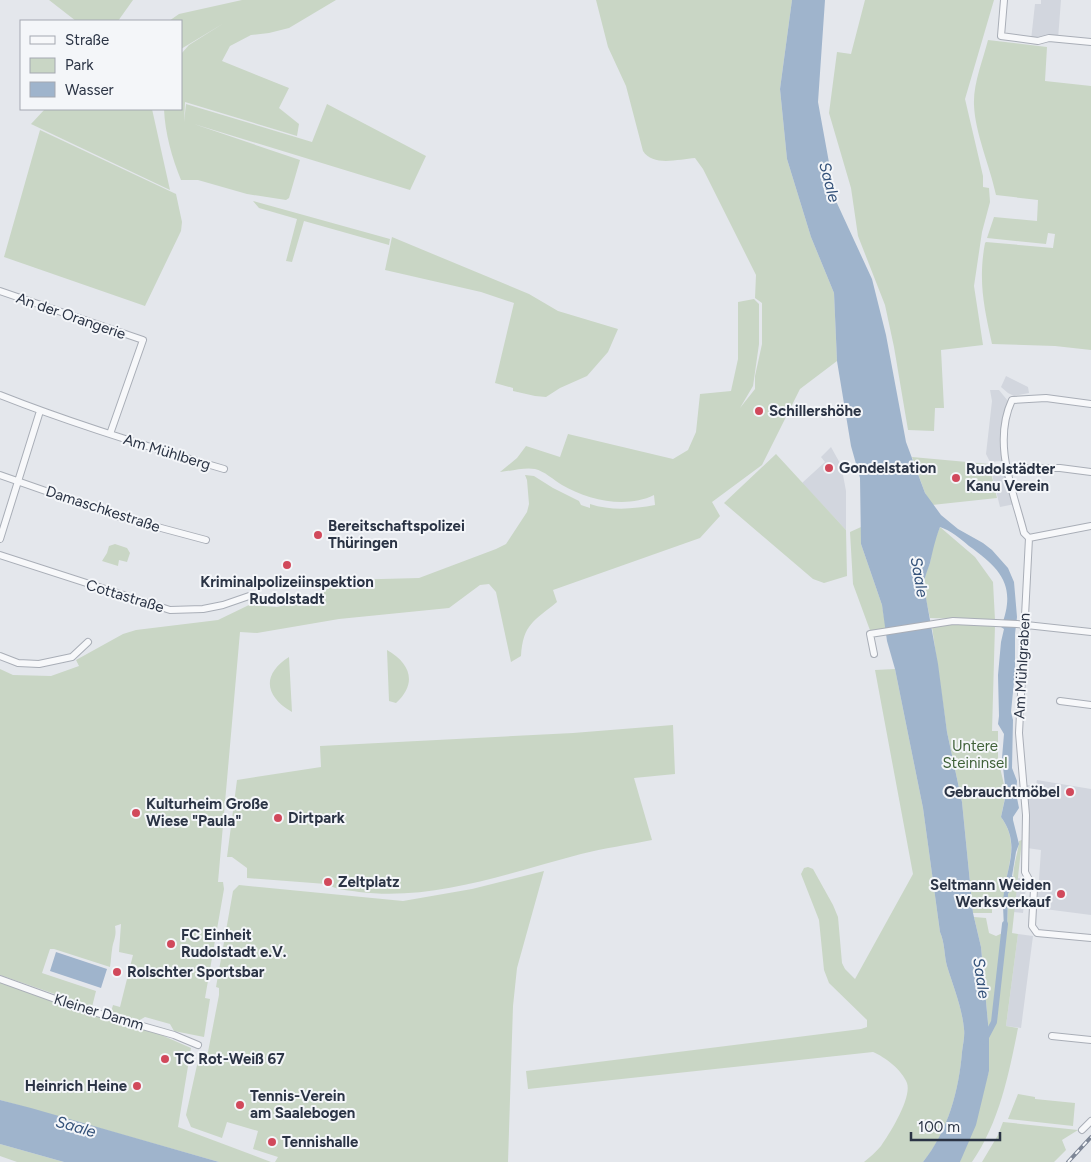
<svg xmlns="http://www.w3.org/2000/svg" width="1091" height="1162" font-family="Figtree,sans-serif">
<rect width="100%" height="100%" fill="#e4e7ec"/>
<!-- built -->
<path fill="#d2d6de" d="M1041,0H1061L1058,39L1031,40L1035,4H1041Z
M1006,376L1028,387L1029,393L1014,396L1008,393L1001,387Z
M990,390H999L1008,401L1005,411L1003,459L1001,461L990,462L986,454L992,401Z
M831,447L841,465L843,475L846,491V530L802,483L825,462L821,457Z
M990,466L1000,467L1004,470L1015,504L1000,507Z
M1037,780L1091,789V915L1037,908L1041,850L1027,848L1026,785H1036Z
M1017,878L1027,879L1023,913L1013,912Z
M1018,934L1033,936L1021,1028L1006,1026Z"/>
<!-- green -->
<path fill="#c9d6c5" d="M49,0H133L118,21H76Z
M242,0H336L289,28L269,33L251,35L230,46L222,61L289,88L279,108L299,124L297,136L185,102L184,122L186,104L312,142L327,104L426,156L410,190L194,124L300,160L289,198L286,200L247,194L198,180H181C172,158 165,133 164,109H181V54L189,45L224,23L181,49V21H169L179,14Z
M596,0H792L780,89L787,159L811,237L834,293L837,361L800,389L762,465L712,502L720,516L700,538L553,590L557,602C534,621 523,624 521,656L511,662L496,592L489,584L480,585L449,608L339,619L257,633L240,632L218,882H223L224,889L205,998L210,999L204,1037L174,1031L170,1024L145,1017L138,1021L111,1012L113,1005L120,1007L133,955L119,952L121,924L115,926C117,937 113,940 112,950C111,956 111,961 110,967L54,949H50L42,973L96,991L92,1007L0,975V669L13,675L51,676L79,666L76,660L123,634L136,630L218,620L249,605L277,607L310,599L343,580L419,578L496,549L506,544L527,512L529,504L527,480L525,475L534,476L553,488L579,501L581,505L590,508V504C611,511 634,509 655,505L654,495C626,509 588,500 562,485C554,480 544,471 535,469C525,467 511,471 500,472L517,458L526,446L560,457L568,434L673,459L688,450L696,432L700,394L731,391L738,359V302L754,299L759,304V344L753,386L740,408L755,389V376L762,344V303L755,298L756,275L703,169L695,158C679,159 653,167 643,151L626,86L608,47Z
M865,0H994L965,99L983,176V187L989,188L990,202L982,232L974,286L983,345L941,350L944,408H935L934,431L908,430L894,347L885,305L858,236L851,188L829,113L837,52L851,54Z
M988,40L1047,47L1045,81L1091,86V350L1055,346L992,344C984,307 978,281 985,243L986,242L1053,248L1055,234L1048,233L1046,244L987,238L994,217L1037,221L1038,200L996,195C990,166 975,133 974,105C973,84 983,60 988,40Z
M45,109H152L170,190L31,124Z
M40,130L176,194L182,222L181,231L145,306L4,257Z
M253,201L390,239L389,245L304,221L292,262L286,261L297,219L259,208Z
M392,237L529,294L558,311L618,329L608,352L587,376L560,388L546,397L535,396L513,391V388L495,383L514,303L481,292L385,270Z
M776,454L846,530L847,576L824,583L813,579L724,503Z
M912,457L989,464L997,498L932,505L925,493Z
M861,527V544L882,605L886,628L871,633L853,584L850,532Z
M940,527L975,557L993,582L995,620L930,618L925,595L924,578L930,563L933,544Z
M115,544L127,548L130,553L127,562L119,560L118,566L102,561L107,553L109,546Z
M952,623L995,625L992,731H998V759L1006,793L1001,817C1022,846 1004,870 1004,901H992V913H973L962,802L947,732L932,627Z
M387,650C410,663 418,683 396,703L389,701Z
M289,657L292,712C264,696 262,674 289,657Z
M895,669L923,808L940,932C945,943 944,955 947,966C953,986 962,1007 964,1029C965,1036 963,1044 962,1052C959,1090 948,1132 923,1162H864C870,1157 876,1152 881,1146C890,1133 912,1098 907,1083C902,1070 885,1057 873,1052L528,1089L526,1071L861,1029L867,1027V1020L829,983L824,970L819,920L801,874L804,868L808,867L813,869L833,905L838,917L842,963L845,969L855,979L913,874L875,670Z
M673,725L675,774L634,778L652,840C628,845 604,848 581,854C508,873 435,901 359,892C347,890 337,890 326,884L247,878V868L232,857H227L237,780L321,767L320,746L573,733Z
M1022,840L1012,933L1018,934L1006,1026L1018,1028C1009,1074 999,1123 972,1162H960L989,1071V1034L981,947L974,917L986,918L989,933L996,936L1007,931L1008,894L1014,884C1011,869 1018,855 1019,841Z
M544,871L517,968L513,1006L508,1162H275L278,1157L253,1149L258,1131L227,1122L222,1138L191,1127L186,1115L199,1056L208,1052L219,995V988L216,987L233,891L239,885L403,901L472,889Z
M0,982L150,1030L191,1048L178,1127L271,1162H219L0,1100Z
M1018,1094L1035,1097V1099L1075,1103L1073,1126L1008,1119Z
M1003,1122L1078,1130L1062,1140L1066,1150L1054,1162H982L998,1135Z
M0,1144L64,1162H17L0,1156Z"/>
<!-- water -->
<path fill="#9fb4cc" d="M792,0H825L818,102L836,201L872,279L886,335L906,442L925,493L941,515L958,529L983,543L992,550L1008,568L1014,582L1017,617L1015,634V672L1011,712L1013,720L1012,768L1017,781L1016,793L1019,808L1013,817V820L1019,844L1016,852L1012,876L1014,878V884L1008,894L1007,931L1005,932L1004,931C1004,918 1002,904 1004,892C1008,864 1020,843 1001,817L1006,794L1002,758L1004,734L998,724L999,716L998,675L1001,642L1004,629L1001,627C1017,586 1001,569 969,546C961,539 950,530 940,527C935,540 933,550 930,563C927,572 924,577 924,587L938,664L947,732L962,802L973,913L981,947L989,1034V1071L976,1125L960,1162H923C948,1131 959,1090 962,1052C963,1044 965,1036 964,1029C962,1007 953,986 947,966C944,955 945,943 940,932L923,808L895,669L887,641L882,605L861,544L860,478L851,446L837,361L834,293L811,237L787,159L780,89Z
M56,952L107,969L101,988L50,971Z
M0,1100L31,1108L219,1162H64L0,1144Z"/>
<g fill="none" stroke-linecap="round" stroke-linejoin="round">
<!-- canal -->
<path stroke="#9fb4cc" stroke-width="6" d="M984,1041L994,1022L1005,924"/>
<defs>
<path id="minor" d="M1004,0L1001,36L1038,41L1049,38L1091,42
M0,291L143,340L110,434
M0,395C73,424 148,447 224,469
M1091,404L1046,398L1012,400C992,443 1013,490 1024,533L1029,538L1019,733L1026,815L1025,872L1034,889L1032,926L1037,933L1091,938
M1006,468H1060L1091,472
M0,475L120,517L206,540
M1029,538L1091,526
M0,539L40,411
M0,555L170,610L203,609L223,605L252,595
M874,654L870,634L953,621L1017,624L1091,632
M0,656L18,663L39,664L72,657L88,642
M1060,701L1091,705
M0,979L83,1009L174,1035L198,1045
M1052,1036L1091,1040
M1082,1130L1091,1121"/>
</defs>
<!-- minor casing -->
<use href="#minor" stroke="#a9aeb7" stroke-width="8"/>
<!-- minor -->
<use href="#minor" stroke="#f7f8fa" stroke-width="6"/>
<defs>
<path id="rail" d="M1068,1162L1091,1137"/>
</defs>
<!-- rail casing -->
<use href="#rail" stroke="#7d8696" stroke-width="4"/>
<!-- rail -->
<use href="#rail" stroke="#f4f6f9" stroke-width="2" stroke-dasharray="5.5" stroke-linecap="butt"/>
</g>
<!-- markers -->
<g fill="#d1495b" stroke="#f4f6f9" stroke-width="2">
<circle cx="759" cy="411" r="5"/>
<circle cx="829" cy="468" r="5"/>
<circle cx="956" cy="478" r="5"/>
<circle cx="318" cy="535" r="5"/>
<circle cx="287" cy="565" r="5"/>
<circle cx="1070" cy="792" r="5"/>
<circle cx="136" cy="813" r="5"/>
<circle cx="278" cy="818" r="5"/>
<circle cx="328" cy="882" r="5"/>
<circle cx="1061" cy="894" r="5"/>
<circle cx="171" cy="944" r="5"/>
<circle cx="117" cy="972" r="5"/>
<circle cx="165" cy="1059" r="5"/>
<circle cx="137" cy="1086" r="5"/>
<circle cx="240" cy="1105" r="5"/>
<circle cx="272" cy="1142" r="5"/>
</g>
<g text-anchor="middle" stroke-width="4" stroke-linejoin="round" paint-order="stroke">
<!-- street labels -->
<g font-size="15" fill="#2b3445" stroke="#f4f6f9">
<text transform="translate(71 316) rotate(19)" y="5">An der Orangerie</text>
<text transform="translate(167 452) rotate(17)" y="5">Am Mühlberg</text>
<text transform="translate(103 509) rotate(18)" y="5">Damaschkestraße</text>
<text transform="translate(125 596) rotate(17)" y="5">Cottastraße</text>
<text transform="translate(1022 666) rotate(-87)" y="5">Am Mühlgraben</text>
<text transform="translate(99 1012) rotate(17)" y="5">Kleiner Damm</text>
</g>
<!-- poi labels -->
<g font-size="15" font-weight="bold" fill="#2b3445" stroke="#f4f6f9" text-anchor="start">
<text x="769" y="416">Schillershöhe</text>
<text x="839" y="473">Gondelstation</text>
<text x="966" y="474">Rudolstädter<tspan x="966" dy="17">Kanu Verein</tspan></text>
<text x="328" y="531">Bereitschaftspolizei<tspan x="328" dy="17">Thüringen</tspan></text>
<text x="287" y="587" text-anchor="middle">Kriminalpolizeiinspektion<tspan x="287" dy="17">Rudolstadt</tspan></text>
<text x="1060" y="797" text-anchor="end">Gebrauchtmöbel</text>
<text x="146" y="809">Kulturheim Große<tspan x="146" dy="17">Wiese "Paula"</tspan></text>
<text x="288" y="823">Dirtpark</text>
<text x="338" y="887">Zeltplatz</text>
<text x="1051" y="890" text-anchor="end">Seltmann Weiden<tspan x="1051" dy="17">Werksverkauf</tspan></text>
<text x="181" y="940">FC Einheit<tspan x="181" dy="17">Rudolstadt e.V.</tspan></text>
<text x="127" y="977">Rolschter Sportsbar</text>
<text x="175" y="1064">TC Rot-Weiß 67</text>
<text x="127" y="1091" text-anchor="end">Heinrich Heine</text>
<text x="250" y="1101">Tennis-Verein<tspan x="250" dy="17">am Saalebogen</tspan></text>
<text x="282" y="1147">Tennishalle</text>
</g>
<!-- park labels -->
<g font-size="15" fill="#3f6138" stroke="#f4f6f9">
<text x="975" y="751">Untere<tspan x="975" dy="17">Steininsel</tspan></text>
</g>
<!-- water labels -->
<g font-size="16" font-style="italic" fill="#34527a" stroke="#f4f6f9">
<text transform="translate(830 182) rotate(75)" y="6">Saale</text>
<text transform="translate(920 577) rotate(80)" y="6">Saale</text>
<text transform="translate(982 978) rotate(82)" y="6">Saale</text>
<text transform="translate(76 1126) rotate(16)" y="6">Saale</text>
</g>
</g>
<!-- legend -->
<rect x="20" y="20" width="162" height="90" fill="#f4f6f9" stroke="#a4a8b1"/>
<rect x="30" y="36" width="25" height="8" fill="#f7f8fa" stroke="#a4a8b1"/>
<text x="65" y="45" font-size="15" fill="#2b3445">Straße</text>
<rect x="30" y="58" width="25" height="15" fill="#c9d6c5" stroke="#a4a8b1"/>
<text x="65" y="70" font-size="15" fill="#2b3445">Park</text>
<rect x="30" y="82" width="25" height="15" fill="#9fb4cc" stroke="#a4a8b1"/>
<text x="65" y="95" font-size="15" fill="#2b3445">Wasser</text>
<!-- scale -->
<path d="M911 1132v8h89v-8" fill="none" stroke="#2b3445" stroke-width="2.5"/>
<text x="918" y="1132" font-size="15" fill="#2b3445" stroke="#f4f6f9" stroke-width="4" paint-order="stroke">100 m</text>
</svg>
